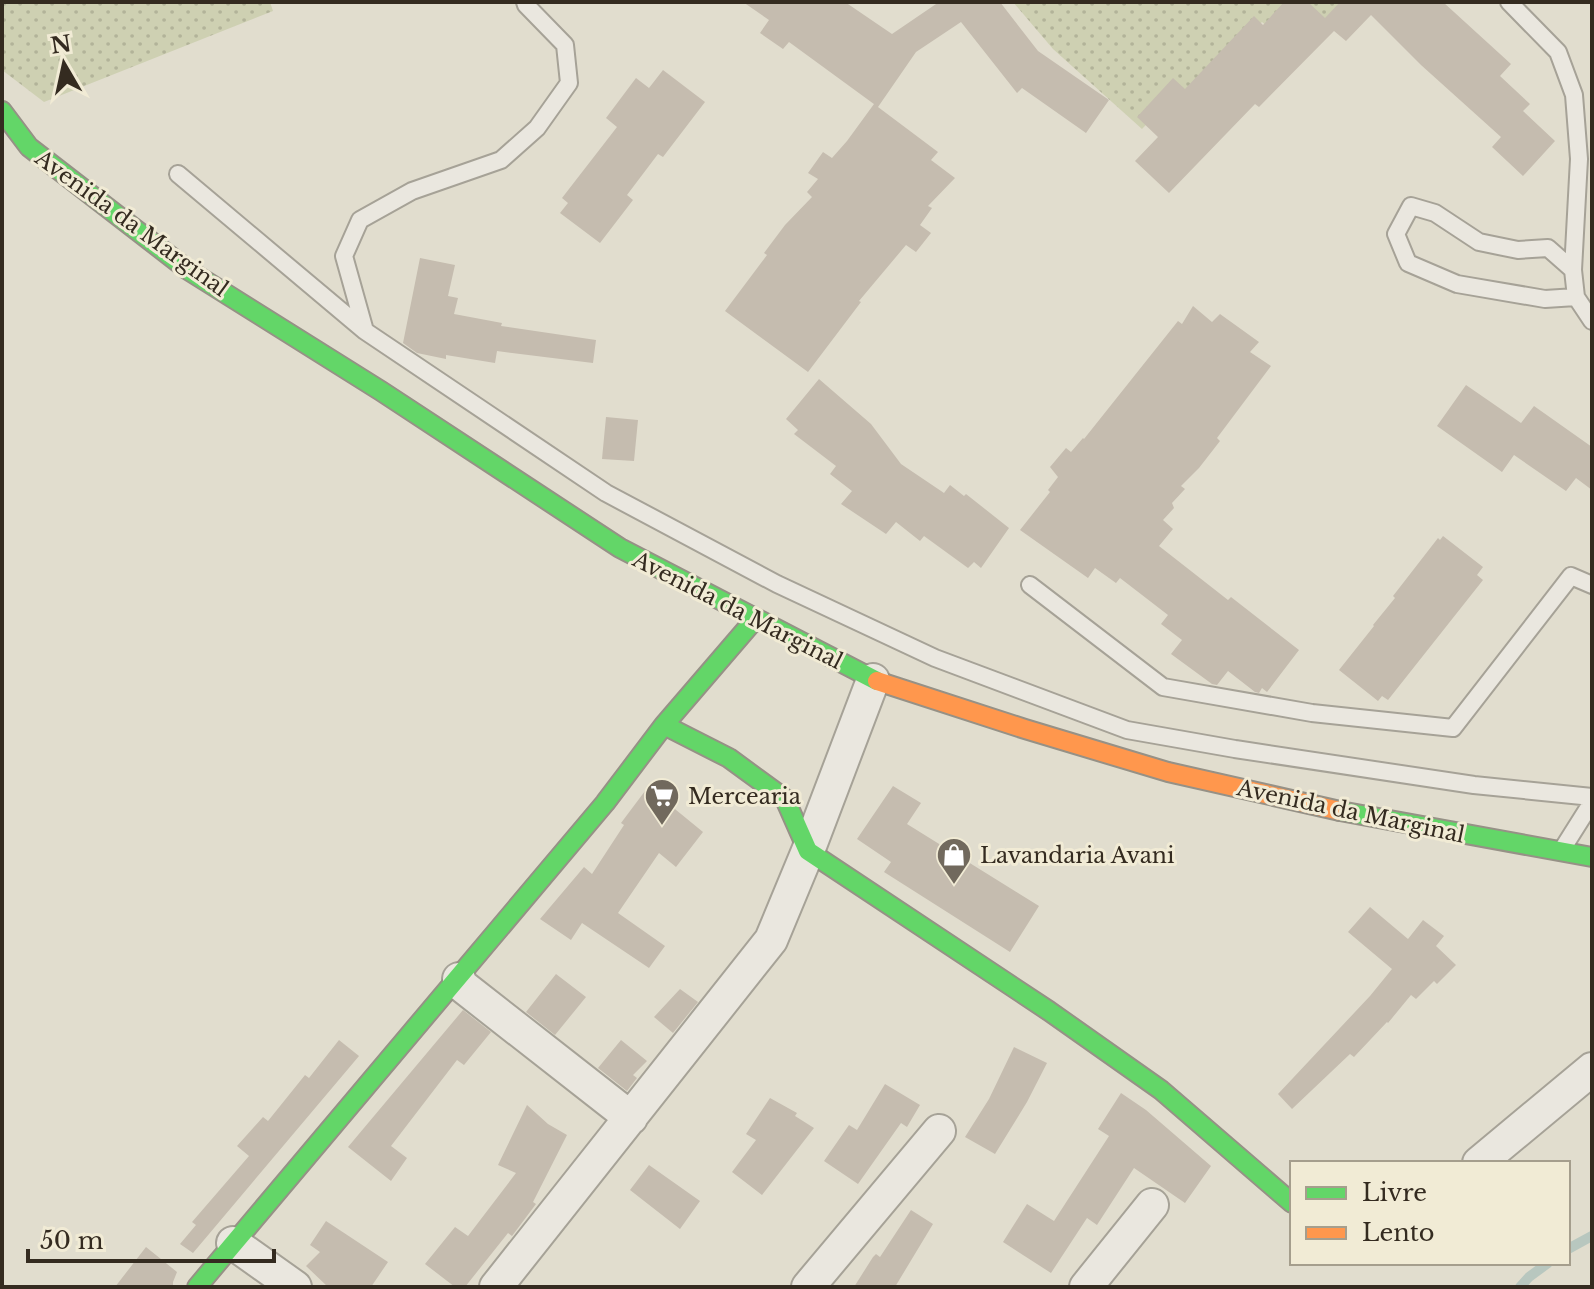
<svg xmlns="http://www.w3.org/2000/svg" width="1594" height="1289" font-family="'Libre Baskerville',serif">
<defs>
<pattern id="grass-dots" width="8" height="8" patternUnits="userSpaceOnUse" patternTransform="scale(2)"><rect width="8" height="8" fill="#ced0b2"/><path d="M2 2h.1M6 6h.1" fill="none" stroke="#b2b399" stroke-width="1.8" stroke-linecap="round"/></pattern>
</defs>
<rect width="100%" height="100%" fill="#e1ddce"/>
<!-- grass -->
<path fill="url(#grass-dots)" d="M2,2H270L273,11L44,102L2,70Z
M1013,2H1295L1269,28L1262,22L1187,96L1180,90L1142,129L1053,49Z
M1301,2H1355L1330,25Z"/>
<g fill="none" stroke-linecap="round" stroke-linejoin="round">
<!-- stream -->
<path stroke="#b8c7bf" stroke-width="10" d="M1568,1249L1592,1236
M1520,1287L1529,1277L1548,1263"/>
</g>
<!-- building -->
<path fill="#c5bcaf" d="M743,2H845L892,34L939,2H1000L1038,51L1109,100L1086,133L1022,88L1017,93L961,22L916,52L878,107L789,42L783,49L760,33L769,20Z
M1284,2H1308L1325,18L1340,2H1443L1511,64L1500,76L1530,104L1523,111L1555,141L1523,176L1492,147L1501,137L1421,65L1371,15L1346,41L1334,31L1259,107L1255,104L1169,193L1135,161L1158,137L1137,117L1173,78L1185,89L1254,16L1263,25Z
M663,70L705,102L663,157L658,154L627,195L633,200L600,243L560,213L568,203L562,198L617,127L606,118L636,78L649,88Z
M874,104L938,152L931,160L955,178L928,206L932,208L920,225L931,233L916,252L906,245L859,301L861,302L808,372L725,311L767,255L764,253L785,225L812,197L807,192L818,179L808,173L823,152L832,158L847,141Z
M420,258L455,265L448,296L458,298L454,314L502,323L501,326L596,340L593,363L497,351L495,363L446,355V359L417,353L403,343Z
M1193,306L1212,322L1220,314L1259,342L1250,352L1271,366L1217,438L1220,441L1199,468L1181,486L1185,489L1172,503L1174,508L1163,520L1173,529L1159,546L1228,600L1231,597L1299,650L1267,692L1262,688L1259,693L1255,692L1228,671L1217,685L1212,684L1171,654L1182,640L1161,624L1168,615L1120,578L1116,583L1095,568L1088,578L1020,530L1050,492L1048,490L1058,477L1050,467L1066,448L1071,452L1083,438L1084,439L1178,321L1182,324Z
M819,379L871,424L901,464L944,493L950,485L964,496L966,494L1009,528L981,568L974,562L968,568L924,536L920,541L896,522L886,534L841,504L852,491L830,474L836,466L794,434L798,430L786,419Z
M1466,385L1521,423L1534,406L1592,447V490L1576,478L1566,491L1514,455L1502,472L1437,426Z
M606,417L638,420L634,461L602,459Z
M1443,536L1483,567L1477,575L1483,580L1388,700L1382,696L1378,701L1339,670L1374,626L1373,625L1395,598L1393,596L1438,538L1440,540Z
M893,786L921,803L907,824L1039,906L1010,952L884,872L891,862L857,839Z
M648,787L703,832L676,867L659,853L618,913L665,946L649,968L582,923L571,940L540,919L584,867L592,874L624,825L621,823Z
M1370,907L1408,939L1423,920L1444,936L1436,946L1456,965L1437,984L1434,981L1416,999L1411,995L1388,1023L1387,1022L1354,1057L1350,1054L1292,1109L1278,1094L1370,996L1392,969L1348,932Z
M556,974L586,997L555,1035L526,1012Z
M680,989L698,1002L673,1033L654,1017Z
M463,1010L491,1032L464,1065L457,1060L391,1146L407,1158L391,1181L348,1147Z
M339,1040L359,1056L193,1253L180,1244L196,1225L192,1222L249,1156L237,1146L263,1117L268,1121L305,1075L309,1078Z
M621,1040L647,1061L633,1075L637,1078L627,1091L598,1068Z
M1014,1047L1047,1063L1027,1102L995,1154L965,1137L989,1099Z
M885,1084L920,1105L907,1127L901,1123L858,1184L824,1161L849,1125L857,1130Z
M1121,1093L1146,1110L1211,1166L1185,1203L1134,1168L1097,1225L1087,1218L1051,1273L1003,1242L1027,1204L1054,1221L1109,1136L1098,1129Z
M770,1098L797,1113L795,1116L814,1128L762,1195L732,1172L756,1140L746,1134Z
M527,1105L548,1124L567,1135L533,1202L536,1204L512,1236L508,1233L465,1287H455L425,1264L455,1227L468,1236L516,1173L498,1165Z
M649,1165L700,1201L680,1229L630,1190Z
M911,1210L933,1224L895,1287H854L873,1257L876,1254L880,1257Z
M326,1221L388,1262L371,1287H328L306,1266L320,1252L310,1245Z
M146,1247L177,1272L173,1282V1287H115Z"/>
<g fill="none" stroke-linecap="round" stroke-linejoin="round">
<defs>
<path id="lane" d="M1509,2L1558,52L1574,95L1579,159L1573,270
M178,174L365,331L344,256L360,220L412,191L501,160L537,128L569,83L565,45L526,5L525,2
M1576,297L1545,299L1457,284L1408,263L1396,234L1411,206L1435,213L1479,242L1518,250L1548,248L1573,270L1576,297L1592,321
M365,331L606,493L777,584L935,658L1127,730L1235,749L1474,785L1592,797
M1030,585L1163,687L1312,713L1453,728L1571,576L1592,585
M1563,848L1592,802"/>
<path id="street" d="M459,979L461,985L631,1118
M1479,1163L1592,1069
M233,1243L295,1287
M496,1287L771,940L808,851L873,680
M808,1287L939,1131
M1086,1287L1152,1205"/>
<path id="fast" d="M2,111L29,147L188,270L381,391L620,548L877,681
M756,618L664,725L729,758L785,799L808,851L1049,1011L1161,1090L1292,1203
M1340,811L1592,857
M197,1287L605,803L664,725"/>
<path id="slow" d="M877,681L1025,729L1168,772L1340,811"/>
</defs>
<!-- lane casing -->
<use href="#lane" stroke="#a6a297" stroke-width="20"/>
<!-- street casing -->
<use href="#street" stroke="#a6a297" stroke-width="36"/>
<!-- fast casing -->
<use href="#fast" stroke="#969186" stroke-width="22"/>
<!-- slow casing -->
<use href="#slow" stroke="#969186" stroke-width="22"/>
<!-- lane -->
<use href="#lane" stroke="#eae7df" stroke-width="16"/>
<!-- street -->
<use href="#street" stroke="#eae7df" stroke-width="32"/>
<!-- fast -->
<use href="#fast" stroke="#63d668" stroke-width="18"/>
<!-- slow -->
<use href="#slow" stroke="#ff974d" stroke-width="18"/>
</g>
<!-- icons -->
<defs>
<symbol id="supermarket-pin" viewBox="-11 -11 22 30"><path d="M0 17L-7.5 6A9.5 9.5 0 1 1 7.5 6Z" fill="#71695d" stroke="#f1ebd5"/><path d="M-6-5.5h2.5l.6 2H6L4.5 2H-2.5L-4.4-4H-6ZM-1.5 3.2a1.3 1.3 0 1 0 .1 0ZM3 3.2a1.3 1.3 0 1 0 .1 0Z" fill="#fff"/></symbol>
<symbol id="shop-pin" viewBox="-11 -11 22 30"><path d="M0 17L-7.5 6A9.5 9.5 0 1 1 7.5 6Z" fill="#71695d" stroke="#f1ebd5"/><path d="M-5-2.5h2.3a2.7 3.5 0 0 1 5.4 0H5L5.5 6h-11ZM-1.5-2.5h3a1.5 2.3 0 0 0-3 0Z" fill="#fff"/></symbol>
</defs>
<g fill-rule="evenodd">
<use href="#supermarket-pin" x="642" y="776" width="40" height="54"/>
<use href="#shop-pin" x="934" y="835" width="40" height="54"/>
</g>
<g text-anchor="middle" stroke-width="6" stroke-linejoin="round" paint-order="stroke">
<!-- street labels -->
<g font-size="22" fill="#342b20" stroke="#f1ebd5">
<text transform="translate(132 223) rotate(36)" y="8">Avenida da Marginal</text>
<text transform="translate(738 610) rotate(27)" y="8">Avenida da Marginal</text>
<text transform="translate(1351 811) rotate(12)" y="8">Avenida da Marginal</text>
</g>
<!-- poi labels -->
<g font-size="22" fill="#342b20" stroke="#f1ebd5" text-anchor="start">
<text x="688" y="804">Mercearia</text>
<text x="980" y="863">Lavandaria Avani</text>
</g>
</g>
<!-- border -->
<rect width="1594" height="1289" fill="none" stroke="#342b20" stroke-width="8"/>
<!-- legend -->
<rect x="1290" y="1161" width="280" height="104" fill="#f1ebd5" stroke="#a59e8d" stroke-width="2"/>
<rect x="1306" y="1187" width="40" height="12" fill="#63d668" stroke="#a59e8d" stroke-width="2"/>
<text x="1362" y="1201" font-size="24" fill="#342b20">Livre</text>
<rect x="1306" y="1227" width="40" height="12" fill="#ff974d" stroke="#a59e8d" stroke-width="2"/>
<text x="1362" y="1241" font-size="24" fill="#342b20">Lento</text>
<!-- north arrow -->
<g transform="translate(64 64) rotate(351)" stroke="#f1ebd5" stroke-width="6" paint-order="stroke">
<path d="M0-6L14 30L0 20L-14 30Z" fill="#342b20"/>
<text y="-12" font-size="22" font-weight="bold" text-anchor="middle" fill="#342b20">N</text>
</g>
<!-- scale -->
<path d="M28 1249v12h246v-12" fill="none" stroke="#342b20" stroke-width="4"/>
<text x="40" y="1249" font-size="24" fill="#342b20" stroke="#f1ebd5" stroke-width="6" paint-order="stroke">50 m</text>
</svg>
